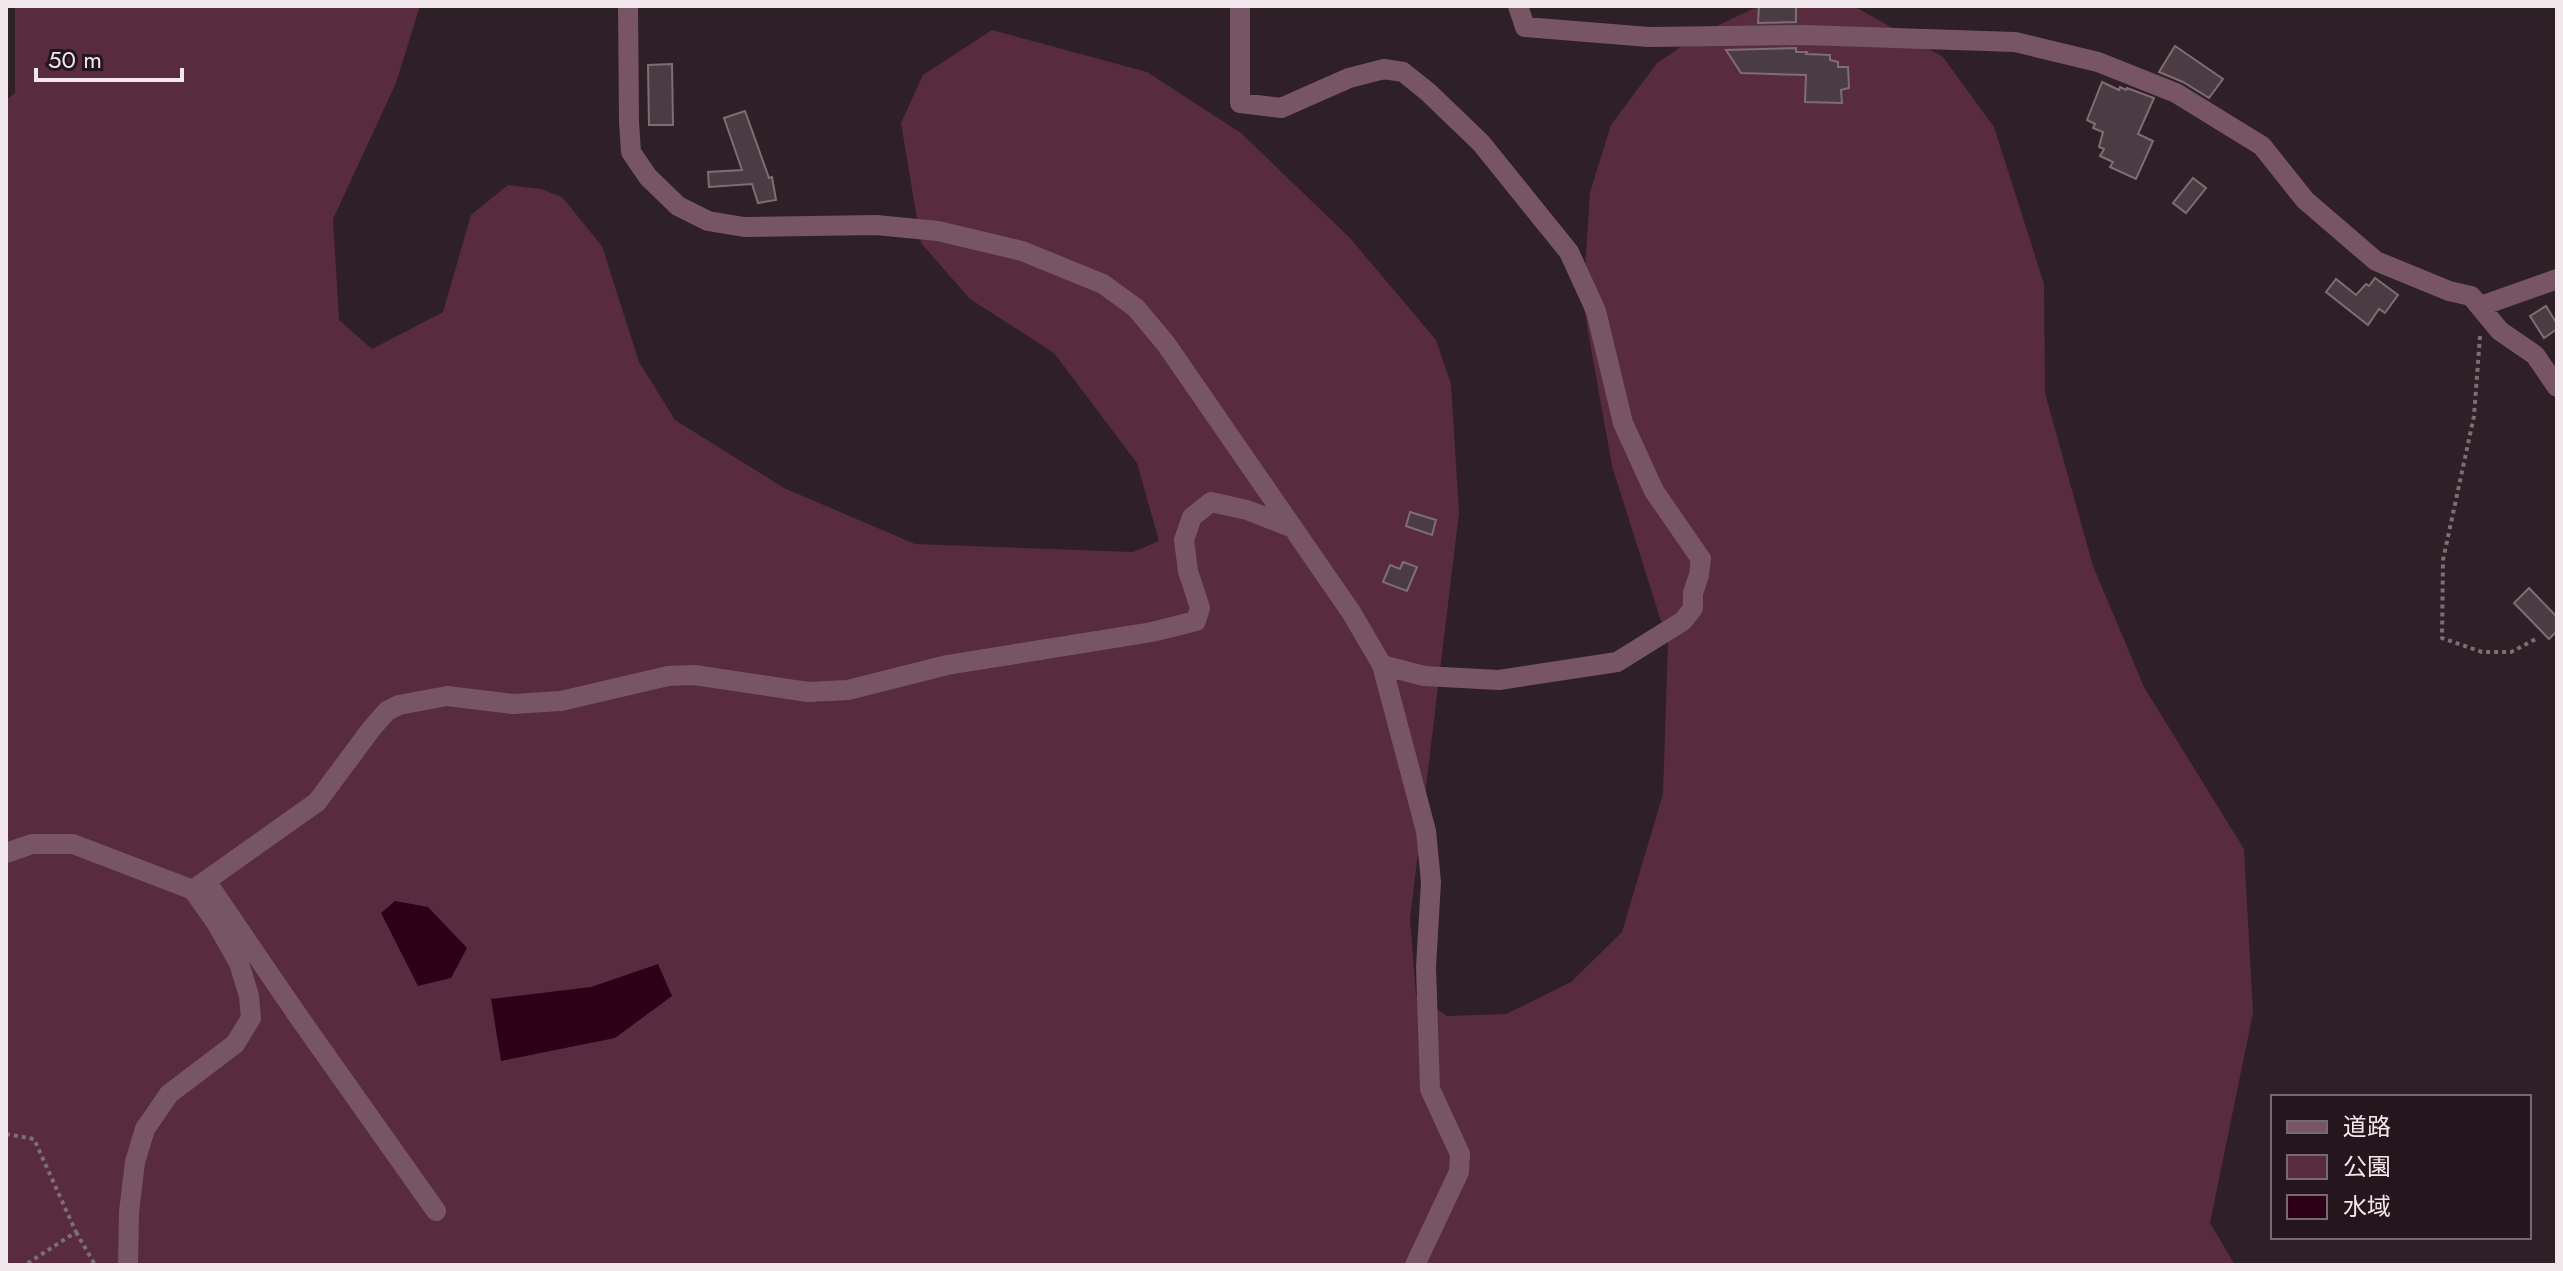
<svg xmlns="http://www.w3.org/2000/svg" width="2563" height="1271" font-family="Jost,'Noto Sans JP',sans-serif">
<rect width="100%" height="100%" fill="#2e2026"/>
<!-- green -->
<path fill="#582b3f" d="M15,6H420L396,83L333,219L339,320L372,349L443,312L471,215L508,185L541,189L562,197L602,246L639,362L675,420L784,488L915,544L1133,552L1159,541L1137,463L1054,353L970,299L921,243L901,123L923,75L992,30L1147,72L1241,133L1350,238L1436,340L1451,384L1459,513L1410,919L1416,995L1447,1016L1506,1014L1571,982L1622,932L1663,794L1668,643L1612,466L1583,303L1590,192L1611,125L1657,63L1700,34L1759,6H1850L1859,9L1943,57L1994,127L2044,284L2045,393L2093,566L2144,687L2244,849L2253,1013L2210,1223L2235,1265H6V100L15,93Z"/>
<!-- water -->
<path fill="#2d0018" d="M395,901L428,907L467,948L451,978L418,986L381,913Z
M658,964L672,996L615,1038L501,1061L491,999L591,987Z"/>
<!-- building -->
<path fill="#4b3b42" stroke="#7f6d74" stroke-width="2" d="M1759,6H1796V22L1758,23Z
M2175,46L2223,79L2209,98L2183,82L2159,72Z
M1796,48V52H1807L1806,54L1830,55V60L1838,62V67H1848L1849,88L1841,90L1842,103L1805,102L1806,75L1741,73L1726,50Z
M672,64L673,125H649L648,65Z
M2102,82L2119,90L2120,87L2126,90L2127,88L2154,98L2138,134L2153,141L2136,179L2110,167L2113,162L2100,156L2104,149L2099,147L2103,132L2093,128L2095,124L2087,120Z
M745,111L769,178L772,177L776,200L758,203L752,184L709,187L708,172L742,170L724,118Z
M2193,178L2206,188L2186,213L2173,203Z
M2375,278L2398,295L2385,313L2379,309L2368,325L2326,292L2336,279L2356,295L2366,284L2369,286Z
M2546,306L2557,324V329L2544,338L2530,316Z
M1410,512L1436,520L1432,535L1406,526Z
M1403,562L1417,567L1407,591L1383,582L1390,565L1400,569Z
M2529,588L2557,617V631L2549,639L2514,603Z"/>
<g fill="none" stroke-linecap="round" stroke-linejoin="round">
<!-- path -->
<path stroke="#7c6f74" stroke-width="4" stroke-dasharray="4 4" stroke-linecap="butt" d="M2480,336L2474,416L2443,560L2442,638L2482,652H2511L2536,639
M6,1134L34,1139L76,1232L25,1265
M76,1232L95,1265"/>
<!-- minor -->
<path stroke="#785564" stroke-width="20" d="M628,6L629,122L631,152L648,177L678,206L708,221L744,227L876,225L938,231L1022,251L1103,284L1136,308L1166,344L1351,612L1382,665L1426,831L1431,882L1426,967L1430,1089L1460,1154L1459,1172L1415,1265
M1240,6V103L1281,108L1349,78L1384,69L1403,72L1428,92L1481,143L1569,252L1596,311L1623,423L1654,491L1701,559L1699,575L1693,593V608L1683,621L1617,662L1499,680L1424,676L1382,665
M1518,6L1525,27L1649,37L1805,35L2015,42L2098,62L2176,93L2262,146L2305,200L2376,261L2449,291L2471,296L2500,331L2535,355L2557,387
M2481,306L2557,279
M6,853L32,844H73L193,890L217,924L239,963L249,996L251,1018L235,1044L169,1094L145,1129L135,1162L129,1212L128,1265
M206,881L296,1013L436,1211
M193,890L317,802L372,728L387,711L399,705L447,696L513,704L561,701L668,676L694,675L808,692L848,690L947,665L1152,632L1196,621L1200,608L1188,571L1184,540L1192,517L1211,502L1247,510L1293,528"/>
</g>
<!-- border -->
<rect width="2563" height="1271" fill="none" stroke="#f2e7eb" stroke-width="16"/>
<!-- legend -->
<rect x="2271" y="1095" width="260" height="144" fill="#24161c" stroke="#766a6f" stroke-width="2"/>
<rect x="2287" y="1121" width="40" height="12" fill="#785564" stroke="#766a6f" stroke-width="2"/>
<text x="2343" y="1135" font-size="24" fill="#f2e7eb">道路</text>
<rect x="2287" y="1155" width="40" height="24" fill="#582b3f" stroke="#766a6f" stroke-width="2"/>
<text x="2343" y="1175" font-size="24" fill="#f2e7eb">公園</text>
<rect x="2287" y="1195" width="40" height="24" fill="#2d0018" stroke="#766a6f" stroke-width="2"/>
<text x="2343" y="1215" font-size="24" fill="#f2e7eb">水域</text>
<!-- scale -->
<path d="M36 68v12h146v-12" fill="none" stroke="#f2e7eb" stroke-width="4"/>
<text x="48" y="68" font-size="24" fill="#f2e7eb" stroke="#24161c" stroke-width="6" paint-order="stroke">50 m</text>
</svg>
